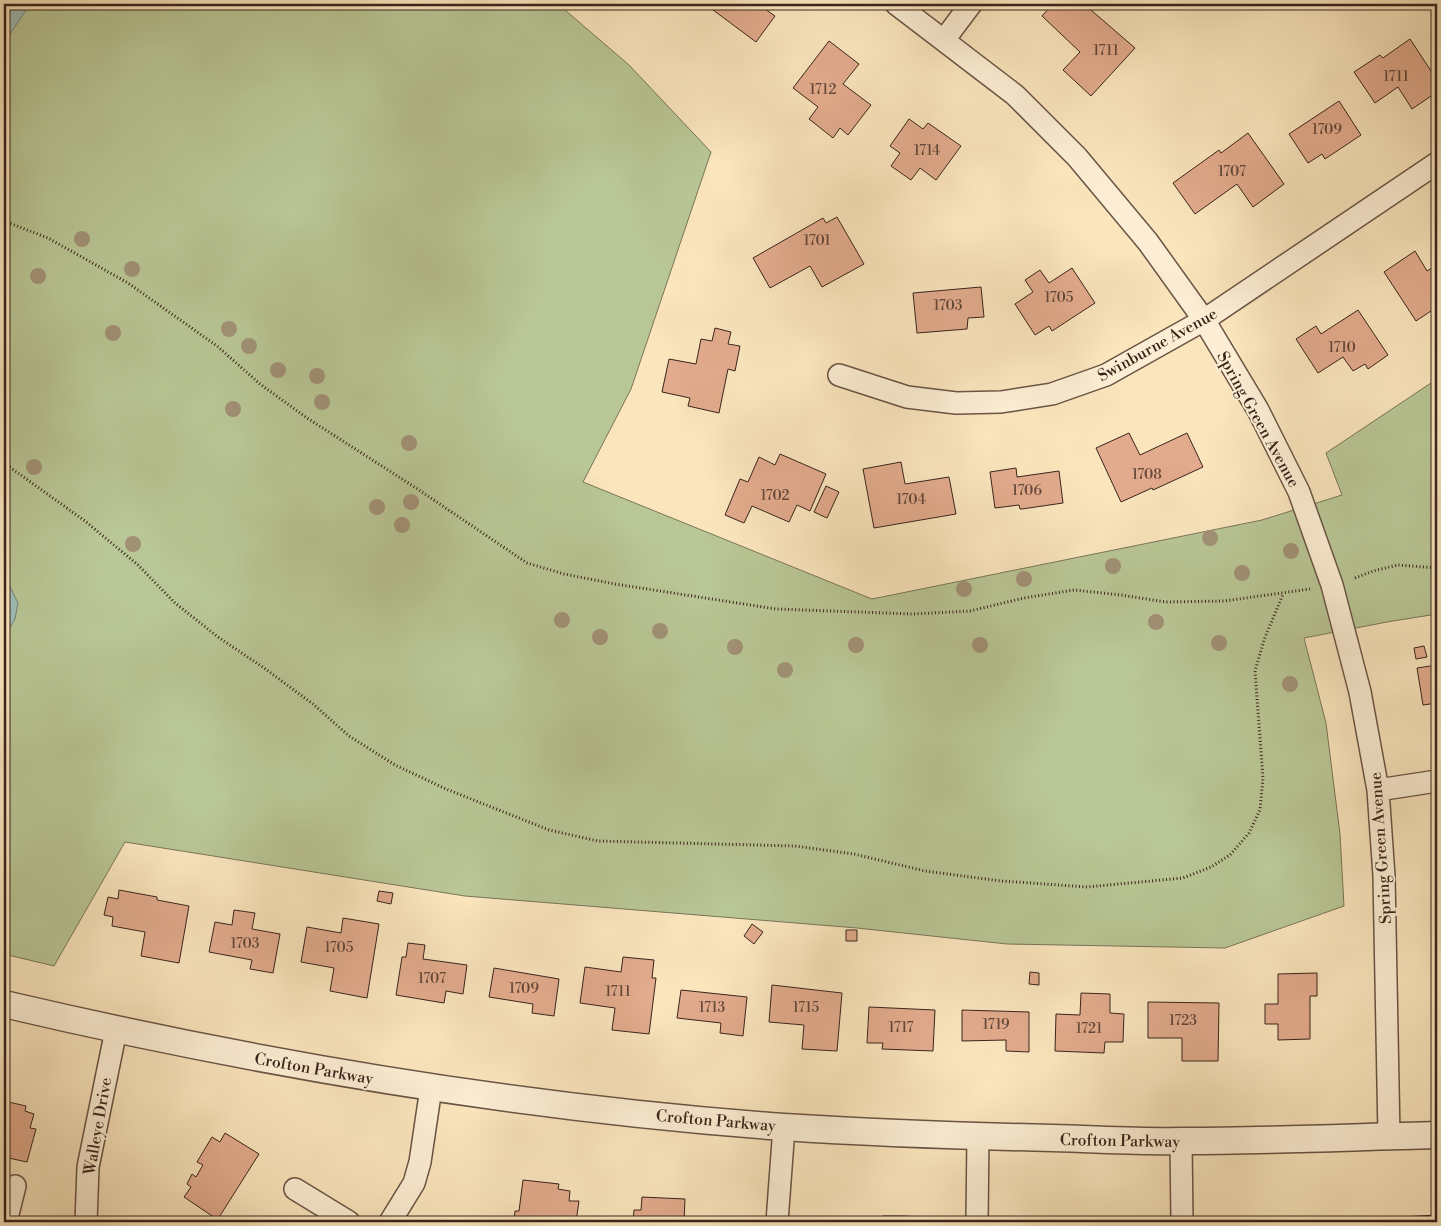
<svg xmlns="http://www.w3.org/2000/svg" width="1441" height="1226" font-family="'Libre Bodoni',serif">
<rect width="100%" height="100%" fill="#fae5bd"/>
<filter id="stains"><feTurbulence type="fractalNoise" baseFrequency=".004" numOctaves="4"/><feColorMatrix values="0 0 0 0 .2 0 0 0 0 .09 0 0 0 0 .02 0 0 0 .5 -.17"/></filter>
<radialGradient id="worn" r=".72"><stop offset=".6" stop-color="#630" stop-opacity="0"/><stop offset="1" stop-color="#630" stop-opacity=".3"/></radialGradient>
<!-- green -->
<path fill="#b9c695" stroke="#797558" d="M4,4H558L629,65L711,152L631,389L583,482L872,599L1262,520L1342,495L1326,453L1437,379V614L1387,622L1304,638L1326,723L1340,834L1344,906L1225,948L1007,944L857,928L465,896L125,842L54,966L4,954Z"/>
<!-- water -->
<path fill="#9fbeb7" stroke="#768079" d="M4,4H30L4,43Z
M4,575L18,603L15,619L4,638Z"/>
<!-- building -->
<path fill="#e2ab8d" stroke="#39241b" d="M705,4H758L775,16L756,42Z
M1053,4H1084L1135,48L1091,96L1063,70L1080,52L1042,16Z
M1410,39L1437,80V92L1412,109L1398,87L1375,103L1354,72L1380,55L1383,58Z
M829,41L859,64L843,84L871,105L848,135L840,128L833,138L809,119L818,107L793,88Z
M1339,101L1361,135L1325,159L1322,154L1308,163L1289,134Z
M909,119L923,129L928,123L961,146L936,180L920,168L911,180L891,166L900,153L890,146Z
M1248,133L1284,184L1253,207L1237,184L1195,214L1173,183L1219,150L1221,153Z
M837,217L864,264L822,287L810,266L770,288L753,258L823,218L826,223Z
M1415,251L1427,271L1437,265V307L1416,321L1384,272Z
M1072,268L1095,303L1052,331L1049,326L1035,335L1015,304L1033,292L1025,280L1040,270L1049,283Z
M981,287L984,317L968,318L967,329L917,333L913,293Z
M1358,310L1388,355L1368,369L1365,364L1353,371L1343,357L1318,373L1296,339L1316,326L1321,334Z
M715,328L731,332L728,344L740,346L735,371L728,369L719,413L688,406L690,398L662,392L669,359L696,364L701,339L712,341Z
M1129,433L1140,455L1187,433L1203,467L1153,490L1152,488L1121,502L1096,448Z
M780,454L826,474L810,511L797,505L789,522L752,506L744,523L725,515L740,479L748,482L759,457L775,465Z
M901,462L905,484L949,477L956,514L874,528L863,469Z
M1016,468L1017,477L1059,471L1063,503L1022,509H1020L1019,505L995,508L990,472Z
M826,486L839,492L827,518L814,512Z
M1424,646L1427,657L1416,659L1414,648Z
M1437,665V703L1423,705L1417,668Z
M119,890L157,897V900L189,906L179,963L141,956L145,932L112,926L113,917L104,915L108,897L118,899Z
M379,891L393,893L391,904L377,901Z
M234,910L255,913L252,929L280,934L273,973L250,969L252,960L209,952L215,922L232,925Z
M343,918L379,924L367,998L330,991L334,968L301,962L307,927L341,933Z
M752,924L763,932L754,944L744,936Z
M846,930H857V941H846Z
M408,943L425,945L423,959L467,965L463,994L446,991L444,1003L396,995L402,957H406Z
M623,957L654,960L652,978H656L649,1034L612,1030L615,1008L580,1003L585,967L621,972Z
M494,968L559,979L554,1016L532,1013L533,1004L489,997Z
M1030,972L1039,973V985L1029,984Z
M1317,973V996H1310V1039L1278,1040V1024H1265V1004H1278V974Z
M772,985L842,993L837,1051L802,1049L804,1025L769,1022Z
M681,990L747,997L743,1036L720,1033L721,1023L677,1018Z
M1081,993L1110,994V1013L1124,1014L1123,1042H1105L1104,1053L1055,1051L1056,1014L1080,1015Z
M1148,1002L1219,1003L1218,1061H1182V1038H1148Z
M869,1007L935,1010L933,1051L882,1049L883,1043H867Z
M962,1010L1029,1012V1052L1006,1051V1040L962,1041Z
M4,1101L26,1106L25,1111L34,1114L30,1128L36,1129L27,1162L4,1157Z
M225,1133L259,1154L218,1219L224,1222H221L184,1197L191,1187L187,1184L192,1174L196,1177L203,1165L197,1162L212,1137L220,1142Z
M523,1180L559,1184L558,1189L570,1191L569,1201H579L576,1222H514L515,1211H519Z
M642,1197L685,1199L684,1222H633L634,1210H641Z
M1436,1215V1222H1387V1218Z
M883,1216H901L927,1217V1222H882Z
M1269,1218L1302,1219V1222H1269Z
M1048,1220H1080V1222H1048Z"/>
<g fill="none" stroke-linecap="round" stroke-linejoin="round">
<defs>
<path id="minor" d="M896,4L1015,95L1077,157L1148,242L1204,320L1258,410L1299,492L1332,585L1360,692L1378,790L1384,876L1389,1136
M944,40L971,4
M839,375L907,397L956,403L1001,402L1052,394L1106,375L1204,320L1437,163
M1378,790L1437,781
M1181,1142L1182,1222
M295,1189L349,1222
M6,1222L15,1186
M86,1222L88,1167L116,1030
M390,1222L414,1183L420,1162L431,1088
M777,1222L784,1127
M977,1222L978,1136"/>
<path id="tertiary" d="M4,1004C260,1064 521,1108 784,1127C874,1133 963,1136 1053,1138C1096,1139 1140,1142 1183,1141C1268,1141 1353,1137 1437,1135"/>
</defs>
<!-- minor casing -->
<use href="#minor" stroke="#695444" stroke-width="24"/>
<!-- tertiary casing -->
<use href="#tertiary" stroke="#695444" stroke-width="29"/>
<!-- path -->
<path stroke="#39241b" stroke-width="3" stroke-dasharray="1 2.5" stroke-linecap="butt" d="M4,221L48,238L128,283L217,346L260,384L307,418L416,488L527,563L564,574L615,584L776,609L913,614L970,611L1024,598L1074,590L1121,595L1166,602L1224,601L1310,589
M4,463L85,521L138,565L175,603L218,637L264,668L313,704L349,736L395,765L446,789L549,830L598,841L795,846L854,854L925,871L1001,881L1087,887L1183,878L1211,867L1230,855L1249,833L1260,810L1263,778L1255,671L1264,640L1283,594
M1355,578L1373,571L1398,565L1437,568"/>
<!-- minor -->
<use href="#minor" stroke="#fceed4" stroke-width="21"/>
<!-- tertiary -->
<use href="#tertiary" stroke="#fceed4" stroke-width="26"/>
</g>
<!-- trees -->
<g fill="#a19175">
<circle cx="82" cy="239" r="8"/>
<circle cx="132" cy="269" r="8"/>
<circle cx="38" cy="276" r="8"/>
<circle cx="229" cy="329" r="8"/>
<circle cx="113" cy="333" r="8"/>
<circle cx="249" cy="346" r="8"/>
<circle cx="278" cy="370" r="8"/>
<circle cx="317" cy="376" r="8"/>
<circle cx="322" cy="402" r="8"/>
<circle cx="233" cy="409" r="8"/>
<circle cx="409" cy="443" r="8"/>
<circle cx="34" cy="467" r="8"/>
<circle cx="411" cy="502" r="8"/>
<circle cx="377" cy="507" r="8"/>
<circle cx="402" cy="525" r="8"/>
<circle cx="1210" cy="538" r="8"/>
<circle cx="133" cy="544" r="8"/>
<circle cx="1291" cy="551" r="8"/>
<circle cx="1113" cy="566" r="8"/>
<circle cx="1242" cy="573" r="8"/>
<circle cx="1024" cy="579" r="8"/>
<circle cx="964" cy="589" r="8"/>
<circle cx="562" cy="620" r="8"/>
<circle cx="1156" cy="622" r="8"/>
<circle cx="660" cy="631" r="8"/>
<circle cx="600" cy="637" r="8"/>
<circle cx="1219" cy="643" r="8"/>
<circle cx="856" cy="645" r="8"/>
<circle cx="980" cy="645" r="8"/>
<circle cx="735" cy="647" r="8"/>
<circle cx="785" cy="670" r="8"/>
<circle cx="1290" cy="684" r="8"/>
</g>
<g text-anchor="middle" stroke-width="4" stroke-linejoin="round" paint-order="stroke">
<!-- number labels -->
<g font-size="14" fill="#634638">
<text x="1106" y="55">1711</text>
<text x="1396" y="81">1711</text>
<text x="823" y="94">1712</text>
<text x="1327" y="134">1709</text>
<text x="927" y="155">1714</text>
<text x="1232" y="176">1707</text>
<text x="817" y="245">1701</text>
<text x="1059" y="302">1705</text>
<text x="948" y="310">1703</text>
<text x="1342" y="352">1710</text>
<text x="1147" y="479">1708</text>
<text x="1027" y="495">1706</text>
<text x="775" y="500">1702</text>
<text x="911" y="504">1704</text>
<text x="245" y="948">1703</text>
<text x="339" y="952">1705</text>
<text x="432" y="983">1707</text>
<text x="524" y="993">1709</text>
<text x="618" y="996">1711</text>
<text x="712" y="1012">1713</text>
<text x="806" y="1012">1715</text>
<text x="1183" y="1025">1723</text>
<text x="996" y="1029">1719</text>
<text x="901" y="1032">1717</text>
<text x="1089" y="1033">1721</text>
</g>
<!-- street labels -->
<g font-size="16" fill="#39241b" stroke="#fceed4">
<text transform="translate(1157 344) rotate(-29)" y="6">Swinburne Avenue</text>
<text transform="translate(1259 419) rotate(61)" y="6">Spring Green Avenue</text>
<text transform="translate(1380 848) rotate(-94)" y="6">Spring Green Avenue</text>
<text transform="translate(314 1068) rotate(10)" y="6">Crofton Parkway</text>
<text transform="translate(716 1120) rotate(5)" y="6">Crofton Parkway</text>
<text transform="translate(97 1126) rotate(-80)" y="6">Walleye Drive</text>
<text transform="translate(1120 1140) rotate(1)" y="6">Crofton Parkway</text>
</g>
</g>
<!-- margin -->
<rect width="1441" height="1226" fill="none" stroke="#fae5bd" stroke-width="20"/>
<rect x="5" y="5" width="1431" height="1216" fill="none" stroke="#39241b" stroke-width="2.5"/>
<rect x="10" y="10" width="1421" height="1206" fill="none" stroke="#39241b"/>
<rect width="100%" height="100%" filter="url(#stains)"/>
<rect width="100%" height="100%" fill="url(#worn)"/>
</svg>
